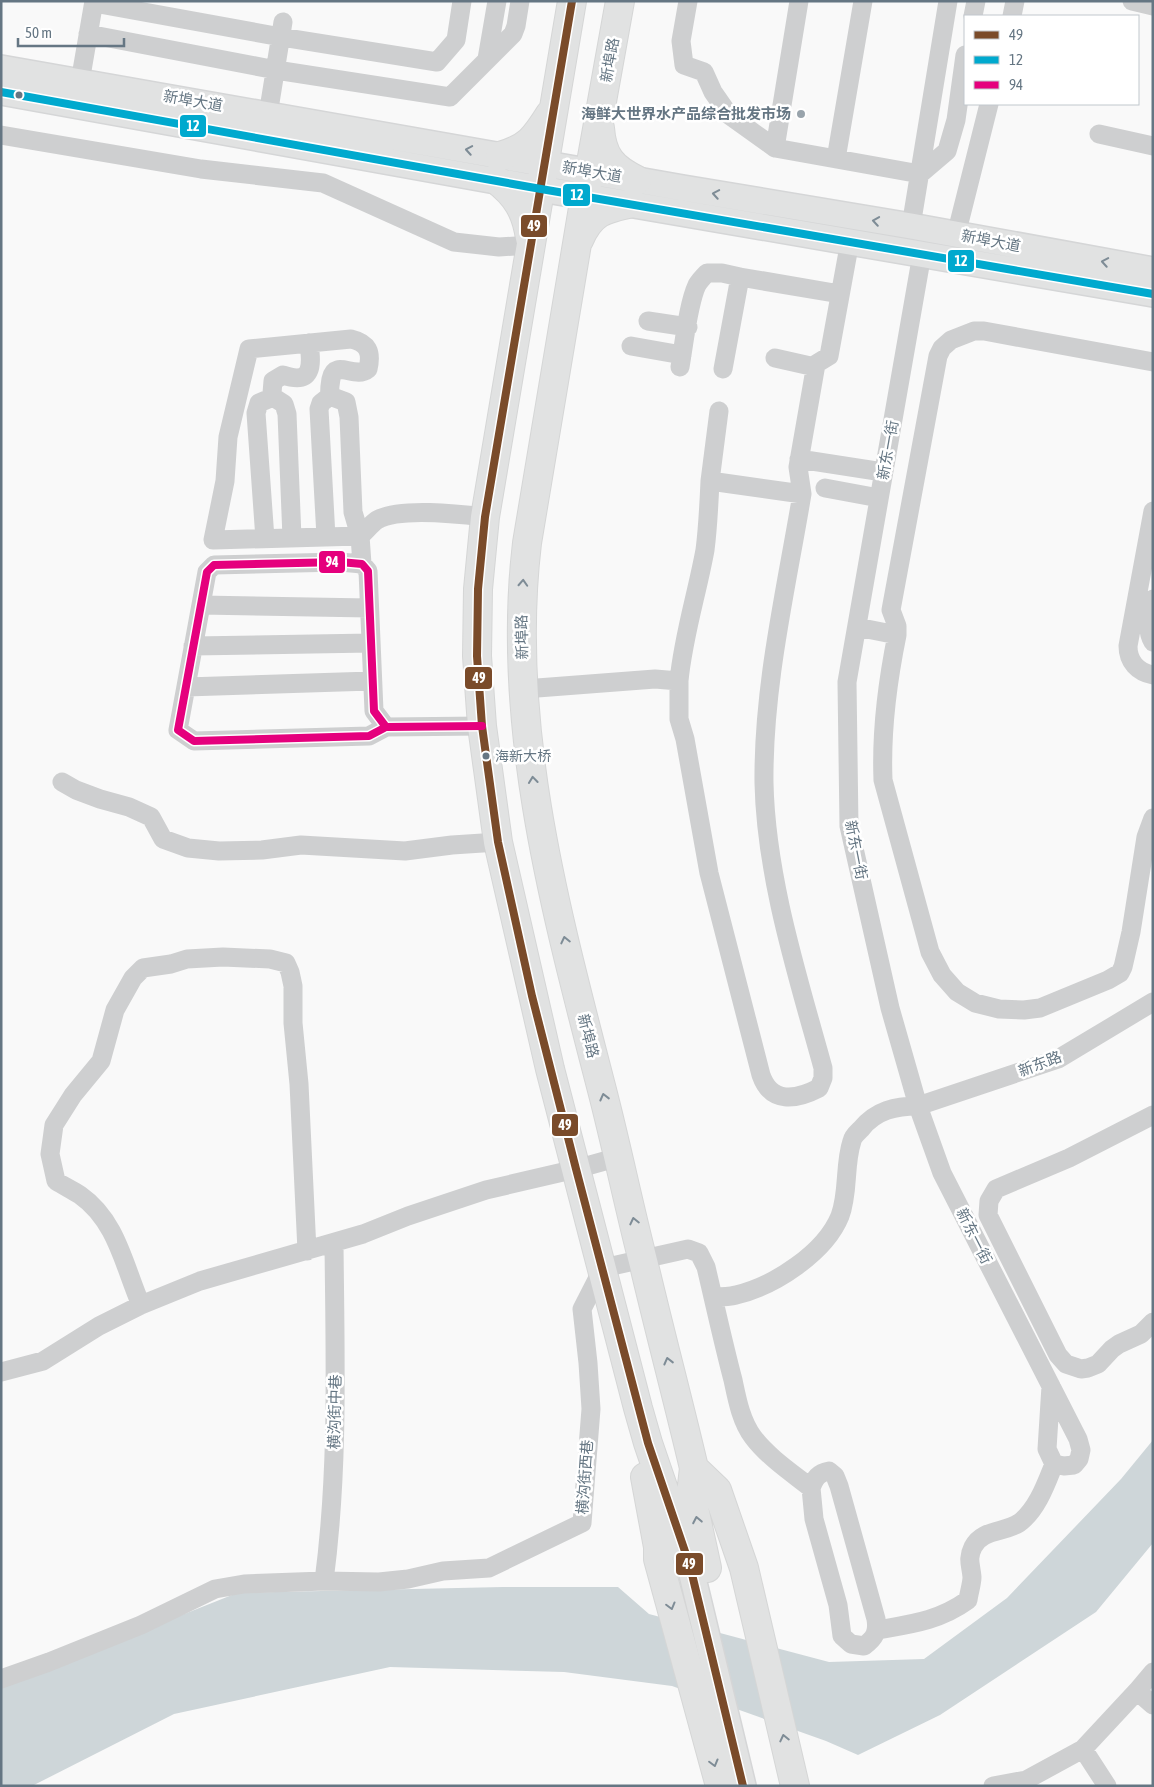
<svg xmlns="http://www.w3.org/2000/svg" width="1154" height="1787" font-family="'Asap Condensed','Noto Sans SC',sans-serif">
<rect width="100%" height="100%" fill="#f9f9f9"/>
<!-- water -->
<path fill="#ced6d9" d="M1153,1440V1543L1096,1612L940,1715L858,1755L826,1741L672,1686L564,1672L390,1667L174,1714L32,1786H1V1687L237,1593L503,1587H618L649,1614L829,1662L924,1659L1007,1598L1121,1479Z"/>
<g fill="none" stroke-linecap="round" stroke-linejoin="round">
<defs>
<path id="major" d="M1,68L683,188L911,226L1153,270
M1,92L541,189L1153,294
M690,1566L743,1786"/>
<path id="highway" d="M572,1L485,517L478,589L477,656L482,726L498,842L550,1069L638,1408L648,1443L690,1566
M620,1L585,196L527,543C505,728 556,912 602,1090C617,1148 629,1207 644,1265C660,1333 678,1400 694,1468L691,1494L707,1568
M600,128C602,156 612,168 637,180
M500,156C528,148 535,138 550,114
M495,179C517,196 526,211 530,238
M579,240C591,212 604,209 632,203
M694,1468L717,1490L744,1568L795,1786
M645,1477L658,1547V1559L720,1786"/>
</defs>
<!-- major casing -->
<use href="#major" stroke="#d5d6d7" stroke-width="28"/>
<!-- highway casing -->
<use href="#highway" stroke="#d5d6d6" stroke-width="30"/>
<!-- minor -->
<path stroke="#cecfd0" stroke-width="19" d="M688,1L681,41L684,65L704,72L713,92L729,115L775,148L920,174
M1132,1L1153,6
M94,3L281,37L437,62L456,40L462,1
M973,16L976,1
M1012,16L1015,1
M88,34L276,70L450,97L513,34L516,26L520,1
M487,59L497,1
M80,82L94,1
M268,115L283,22
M1099,134L1153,146
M1,135L201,169L323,183L454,242L499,247L532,245
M775,148L799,1
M836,159L863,1
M920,174L947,151L956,120L965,55
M911,226L948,1
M956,235L989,104
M922,254L847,682L849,826L890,1008L918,1106L942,1173L1078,1439L1081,1450L1079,1459L1074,1465L1064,1466L1054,1464L1047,1449L1051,1386
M648,321L688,327
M631,346L682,355
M775,358L815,367
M1153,362L984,331H974L951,340L942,348L938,356L891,610L897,626V635C887,684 881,730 883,780L930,952L942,975L957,992L975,1003L999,1009L1024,1010L1040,1008L1108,980L1120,973L1123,967L1131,932L1146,837L1153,818
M680,367C684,345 688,304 697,285C700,280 703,277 707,273H722L740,277
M723,369L740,277L840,294
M799,459L883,472
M710,481L719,411
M825,488L879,498
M802,494L798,467L816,364L829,356L850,241
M1153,511L1128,646C1128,662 1138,672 1153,675
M326,537L319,409L321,403L330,396
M292,538L287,414L284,404L273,397L272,393L273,381L283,375C313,385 312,366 309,343
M265,539L256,413L259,403L273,397
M362,564L360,536L213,540L225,481L228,437L249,349L351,339C368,343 372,352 368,369C355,380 335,358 331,379C330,385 329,390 330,396L346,402L349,417L353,512L360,536C366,531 371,524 377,520C399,507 460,514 485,517
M1153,599C1150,615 1145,628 1153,642
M201,605L369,608
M857,627L897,635
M193,646L371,643
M186,687L372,681
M524,689L655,679L679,681V719L685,739L709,873L761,1075C771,1104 796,1100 819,1088L823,1078V1068C798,977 766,878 764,783C763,686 786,590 802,494L710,481C709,504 708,527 705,550C697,594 683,637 679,681
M386,727L374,711L368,571L362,564L340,562L214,565L207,572L178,730L194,741L369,736L386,727L482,726
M62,782L76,790L100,799L129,807L151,817L163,839L188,848L219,851L262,850L301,845L405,851L452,845L498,842
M1153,1115L1069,1158L996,1189L989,1201L988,1215L1058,1355L1066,1364L1081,1369L1088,1368L1098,1364L1112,1349L1119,1344L1141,1334L1153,1322
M713,1297C721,1297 729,1297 736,1295C774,1286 825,1253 840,1216C849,1192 844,1165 852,1141C853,1136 858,1132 861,1129C876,1110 896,1106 918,1106L1058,1059L1153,1002
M141,1305C124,1266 117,1221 80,1195C72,1190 64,1186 56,1181L50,1154L54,1125L73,1095L101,1061L115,1010L133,978L143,968L171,964L187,959L223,957L270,959L286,963L290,972L293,986V1023L299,1084L307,1251
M1,1372L43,1361L99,1326L141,1305L200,1281L363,1234L408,1216L486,1190L576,1169L619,1157
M324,1581C339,1468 335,1356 334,1243
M877,1630C911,1624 939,1621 968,1600C969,1592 972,1584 972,1577C971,1565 967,1559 973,1547C982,1529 1004,1533 1019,1523C1037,1510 1046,1484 1054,1464
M1,1679L49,1662L141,1625L215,1589L244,1584L324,1581L379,1582L408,1579L443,1571L489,1568L582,1523L591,1409L588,1363L582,1309L603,1268L688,1249L699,1253L706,1267C715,1305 723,1342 733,1380C737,1399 741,1421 753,1437C768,1457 792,1473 811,1488L814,1519L838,1605L842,1636L851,1644L864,1646C875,1638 878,1632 876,1619L839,1486L835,1476L829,1471C818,1473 815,1478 811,1488
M1137,1691L1153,1705
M1083,1749L1107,1786
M993,1786L1026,1780L1083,1749L1137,1691L1153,1672"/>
<!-- major -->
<use href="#major" stroke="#e1e2e2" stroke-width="25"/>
<!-- highway -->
<use href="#highway" stroke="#e1e2e2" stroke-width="28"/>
<defs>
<path id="bus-1" d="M572,1L485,517L478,589L477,656L482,726L498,842L532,996L576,1169L648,1443L690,1566L743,1786"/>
<path id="bus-2" d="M1,92L541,189L1153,294"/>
<path id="bus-3" d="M386,727L374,711L368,571L362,564L340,562L214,565L207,572L178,730L194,741L369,736L386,727L482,726"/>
</defs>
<!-- bus-1 casing -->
<use href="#bus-1" stroke="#fff" stroke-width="11"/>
<!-- bus-2 casing -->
<use href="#bus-2" stroke="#fff" stroke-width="11"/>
<!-- bus-3 casing -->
<use href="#bus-3" stroke="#fff" stroke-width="11"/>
<!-- bus-1 -->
<use href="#bus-1" stroke="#7a4b2a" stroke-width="8"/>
<!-- bus-2 -->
<use href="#bus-2" stroke="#00a9ce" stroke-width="8"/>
<!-- bus-3 -->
<use href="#bus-3" stroke="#e5007d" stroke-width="8"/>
</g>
<!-- one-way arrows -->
<defs><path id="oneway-chevron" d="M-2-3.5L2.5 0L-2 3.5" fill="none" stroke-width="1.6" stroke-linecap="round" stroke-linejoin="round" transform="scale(1.25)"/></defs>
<g stroke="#7e8c96">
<use href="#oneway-chevron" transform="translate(469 150) rotate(-170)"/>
<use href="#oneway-chevron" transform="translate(716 194) rotate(-170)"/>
<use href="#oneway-chevron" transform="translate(876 221) rotate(-171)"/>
<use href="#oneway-chevron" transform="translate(1105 262) rotate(-170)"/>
<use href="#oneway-chevron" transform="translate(523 583) rotate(-87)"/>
<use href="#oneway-chevron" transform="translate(533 780) rotate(-96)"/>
<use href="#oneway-chevron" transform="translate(565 940) rotate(-103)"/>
<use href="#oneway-chevron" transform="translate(604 1097) rotate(-104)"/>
<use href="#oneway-chevron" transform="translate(634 1221) rotate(-103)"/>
<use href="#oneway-chevron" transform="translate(668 1361) rotate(-104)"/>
<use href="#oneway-chevron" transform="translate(697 1520) rotate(-101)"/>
<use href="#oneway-chevron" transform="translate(671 1606) rotate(75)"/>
<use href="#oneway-chevron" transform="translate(784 1738) rotate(-103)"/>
<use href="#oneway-chevron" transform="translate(714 1763) rotate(75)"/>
</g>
<!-- markers -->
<g fill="#657683" stroke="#fff" stroke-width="2">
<circle cx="19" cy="95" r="4.5"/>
<circle cx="486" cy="756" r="4.5"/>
</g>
<circle fill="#99a4ac" stroke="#fff" stroke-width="2" cx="801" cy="114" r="5"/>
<g text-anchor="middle" stroke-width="5" stroke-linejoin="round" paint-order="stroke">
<!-- bus labels -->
<g font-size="14" fill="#657683" stroke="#fff" text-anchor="start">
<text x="495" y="761">海新大桥</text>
</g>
<!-- street labels -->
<g font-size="15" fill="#657683" stroke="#fff">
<text transform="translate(610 60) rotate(-80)" y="5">新埠路</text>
<text transform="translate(193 101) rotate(10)" y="5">新埠大道</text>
<text transform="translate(592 172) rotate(10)" y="5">新埠大道</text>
<text transform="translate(991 241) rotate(11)" y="5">新埠大道</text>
<text transform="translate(888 450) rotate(-80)" y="5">新东一街</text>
<text transform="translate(522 637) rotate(-91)" y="5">新埠路</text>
<text transform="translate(856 850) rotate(79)" y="5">新东一街</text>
<text transform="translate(588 1036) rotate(76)" y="5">新埠路</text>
<text transform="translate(1040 1064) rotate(-21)" y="5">新东路</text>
<text transform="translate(974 1236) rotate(63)" y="5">新东一街</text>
<text transform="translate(335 1412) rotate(-89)" y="5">横沟街中巷</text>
<text transform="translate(585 1477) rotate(-86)" y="5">横沟街西巷</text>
</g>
<!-- poi labels -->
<g font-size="15" font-weight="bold" fill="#657683" stroke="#fff" text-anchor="end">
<text x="791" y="119">海鲜大世界水产品综合批发市场</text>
</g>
</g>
<g stroke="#fff" stroke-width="2">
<rect x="179" y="114" width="28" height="24" rx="5" fill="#00a9ce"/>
<rect x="562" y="183" width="29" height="24" rx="5" fill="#00a9ce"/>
<rect x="520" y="214" width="28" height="24" rx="5" fill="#7a4b2a"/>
<rect x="947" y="249" width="28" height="24" rx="5" fill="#00a9ce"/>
<rect x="318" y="550" width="28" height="24" rx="5" fill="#e5007d"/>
<rect x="464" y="666" width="29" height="24" rx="5" fill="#7a4b2a"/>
<rect x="551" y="1113" width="28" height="24" rx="5" fill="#7a4b2a"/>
<rect x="675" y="1552" width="29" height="24" rx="5" fill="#7a4b2a"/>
</g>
<g font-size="14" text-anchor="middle" font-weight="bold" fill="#fff">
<text x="193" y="131">12</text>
<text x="577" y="200">12</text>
<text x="534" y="231">49</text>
<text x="961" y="266">12</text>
<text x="332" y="567">94</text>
<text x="479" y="683">49</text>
<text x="565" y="1130">49</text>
<text x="689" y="1569">49</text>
</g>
<!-- border -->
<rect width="1154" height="1787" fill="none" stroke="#657683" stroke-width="5"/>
<!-- legend -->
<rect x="964" y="15" width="175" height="90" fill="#ffffff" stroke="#c1c8cd"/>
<rect x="974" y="31" width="25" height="8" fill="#7a4b2a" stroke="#c1c8cd"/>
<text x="1009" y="40" font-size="15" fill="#657683">49</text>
<rect x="974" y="56" width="25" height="8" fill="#00a9ce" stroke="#c1c8cd"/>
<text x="1009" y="65" font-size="15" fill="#657683">12</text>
<rect x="974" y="81" width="25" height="8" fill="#e5007d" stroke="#c1c8cd"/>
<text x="1009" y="90" font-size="15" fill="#657683">94</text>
<!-- scale -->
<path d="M18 38v8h106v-8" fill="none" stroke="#657683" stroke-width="2.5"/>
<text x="25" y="38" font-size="15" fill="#657683" stroke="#ffffff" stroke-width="4" paint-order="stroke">50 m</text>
</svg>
